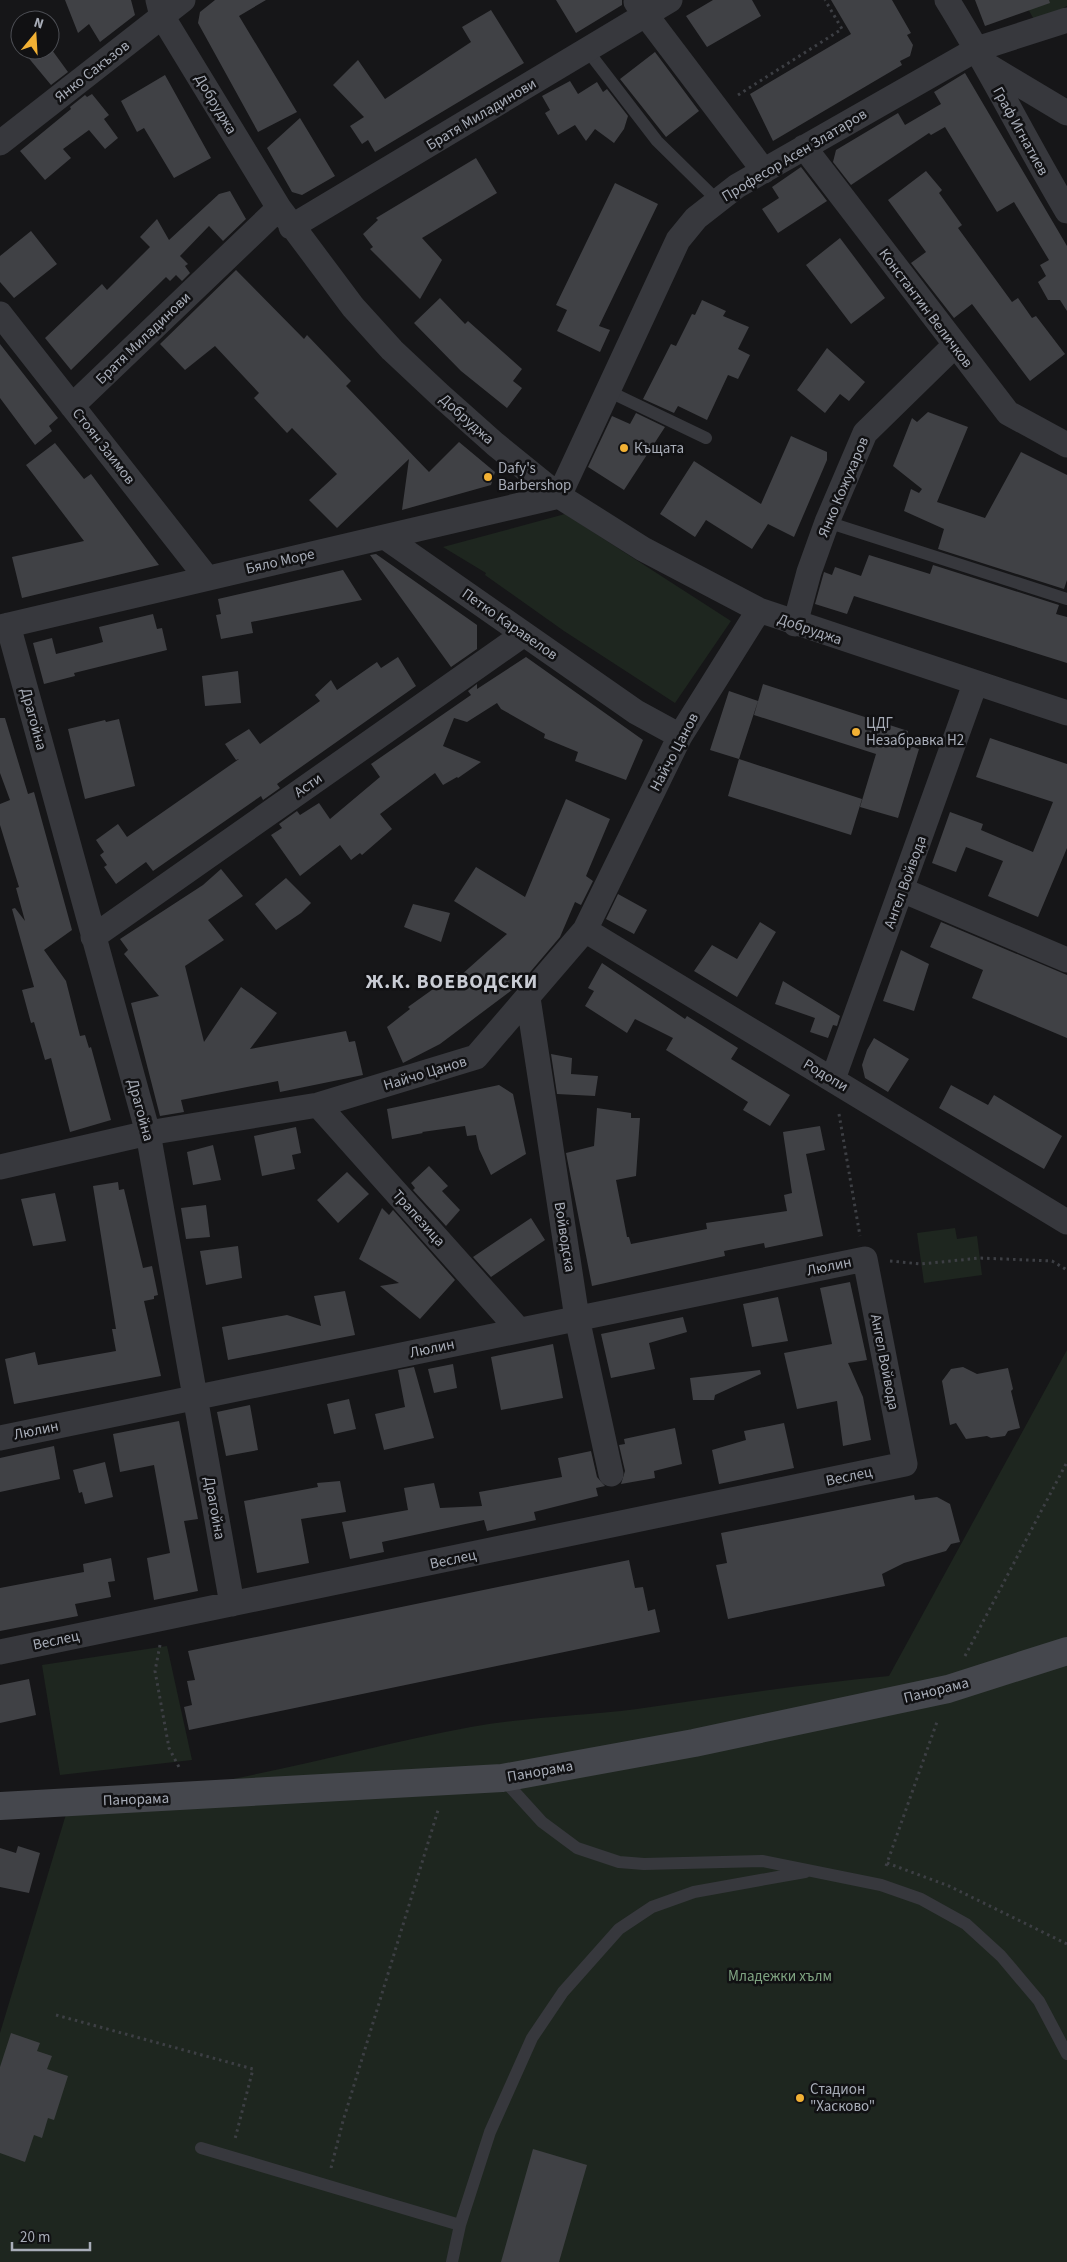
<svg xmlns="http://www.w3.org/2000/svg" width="1067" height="2262" font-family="'Source Sans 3',sans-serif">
<rect width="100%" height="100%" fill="#161618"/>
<!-- green -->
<path fill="#1e261f" d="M1023,0H1067V6L1036,23Z
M565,514L731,621L675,703L564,631L485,575L486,573L443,547Z
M955,1228L957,1239L977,1236L982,1275L924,1283L917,1233Z
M1067,1350V2262H0V2033L70,1801C207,1794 338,1752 471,1727C526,1717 582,1716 637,1709C721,1697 804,1684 889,1676Z
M167,1646L192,1760L60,1775L42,1665Z"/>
<!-- building -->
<path fill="#404145" d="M65,0H131L135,15L100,42L89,24L78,33Z
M215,0H266L239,16L297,112L258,132L198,23L200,12Z
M556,0H622V5L576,33Z
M713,0H752L761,16L707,47L686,16Z
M831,0H892L911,33L907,35L913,45L910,56L900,61L902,65L773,141L750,94L851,34Z
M975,0H1049L1050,3L985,26Z
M491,10L524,63L375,152L368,140L362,144L350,126L364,117L333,85L358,60L385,99L471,42L462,27Z
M22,50H52L68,72L51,85Z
M655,52L699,111L666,137L620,79Z
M965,73L1067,246V311L1060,300H1048L1038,282L1046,276L1040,265L1049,260L1014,202L997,212L945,127L931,135L929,133L851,185L833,162L836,150L898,113L905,125L941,104L934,92Z
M165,75L211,158L174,178L144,128L137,132L121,101Z
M570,81L578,94L597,82L603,92L607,89L628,116L624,129L614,143L595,129L586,141L575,125L558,135L545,113L550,110L542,96Z
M92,94L109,115L104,119L118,138L105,149L89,130L63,149L71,158L45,180L20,151L71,109L70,107L85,95L87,97Z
M300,118L335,176L302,195L292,192L267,148Z
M476,158L497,193L422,238L442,260L420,299L370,249L373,247L363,234L378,220L376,218Z
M801,167L827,201L778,233L762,209L779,198L772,187Z
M926,171L942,190L939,193L962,225L958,228L1012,302L1018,298L1032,318L1036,316L1065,354L1030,381L972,304L954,318L911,263L926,252L888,200Z
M615,183L658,204L599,326L610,330L600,352L557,331L567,310L556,305Z
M230,191L246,219L223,241L209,226L180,256L188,264L185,266L190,273L182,281L176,275L170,281L166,277L71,370L45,338L102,284L107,290L150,247L140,237L157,219L169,240L219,194Z
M31,231L57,264L14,298L0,282V256Z
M840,238L885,298L851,324L806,265Z
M236,270L304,339L307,335L351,381L346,386L429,472L459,442L495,472L491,485L402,510L409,459L337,528L309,500L337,474L292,428L287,433L254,398L259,393L215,346L185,370L160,344Z
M440,298L465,324L468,321L522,369L513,381L522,388L507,408L461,371L414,323Z
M702,300L726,311L723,316L749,327L738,349L750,355L738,379L728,375L707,420L678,406L674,413L643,399L671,344L676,346L692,314L695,315Z
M0,344L58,418L49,426L52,431L35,445L0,398Z
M827,348L865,382L849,401L840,394L825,413L797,390Z
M928,412L968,427L937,502L985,518L1021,452L1067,475V580L1064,589L938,549L944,529L904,511L911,489L919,493L922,489L893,466L912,418L917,422Z
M636,413L665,427L624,490L588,467L612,416L630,424Z
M791,436L827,452V460L794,537L768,524L752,549L706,520L695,537L660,514L694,461L761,504Z
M55,443L84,479L91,474L159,565L22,598L12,557L84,541L26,465Z
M376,554L477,625V649L451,667L370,555Z
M869,555L930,574L933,565L1059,605L1056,614L1067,617V663L854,596L847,614L815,604L824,572L832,575L835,567L861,576Z
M343,570L362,600L251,622L253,633L221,639L216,615L221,614L218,599Z
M153,614L157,629L162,628L167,650L74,673L75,676L44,684L33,643L52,638L56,654L96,644L103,642L99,627Z
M398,657L416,686L284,779L277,784L280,788L263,800L261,796L153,871L146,862L116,884L104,867L107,865L100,855L104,852L96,840L118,824L127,837L239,759L236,760L225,744L249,729L260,744L320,701L315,695L331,680L337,690L377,662L381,668Z
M526,657L643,740L626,780L575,761L578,752L544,738L545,734L501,709L497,703L467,722L454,718L443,746L481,762L458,778L457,777L443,785L435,773L380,814L392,829L362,855L360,853L351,860L340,845L300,876L271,835L282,828L279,824L297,811L300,815L319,803L330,819L380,777L371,764L471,695L468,691L477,684V689Z
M238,671L241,703L205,706L202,676Z
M763,684L908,731L904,744L919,749L898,818L860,807L876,754L754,715Z
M729,691L758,701L739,759L710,750Z
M0,718H5L28,794L34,792L72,930L44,950L66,981L80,1036L85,1035L89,1048L91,1047L111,1120L70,1132L51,1058L45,1060L34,1022L31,1023L22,990L34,987L12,909L15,908L25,921L16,888L19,887L0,825V804L10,800L0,773Z
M119,719L135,786L85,799L68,729L105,720L106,722Z
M990,738L1067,764V848L1038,917L988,896L1003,861L966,847L956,872L932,863L950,812L983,824L981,830L1033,852L1053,802L976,777Z
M739,759L862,799L851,835L728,796Z
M566,799L610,819L586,876L593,881L581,905L575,902L560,937L520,984L440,1044L403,1063L387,1027L410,1009L408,1007L457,972L460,976L507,934L454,901L476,867L525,897Z
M221,869L243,896L208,920L224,940L185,966L204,1042L241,987L277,1013L250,1049L346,1031L349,1042L355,1041L363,1075L280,1092L278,1081L181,1100L184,1112L160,1116L131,1003L159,996L124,954L128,950L120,939L203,885Z
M286,878L311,903L301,913L276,930L255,904Z
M618,894L647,910L634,934L606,919Z
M413,904L450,913L441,942L404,927Z
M760,922L776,932L737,997L694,971L712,945L737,959Z
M941,922L1067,975V1038L972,998L983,970L930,947Z
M901,950L929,964L914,1011L883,1001Z
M602,963L685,1019L687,1016L738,1048L731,1059L790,1095L770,1126L743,1110L748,1102L666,1050L673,1038L635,1019L627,1033L585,1006L594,991L588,988Z
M783,981L840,1016L837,1026L833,1025L828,1038L810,1032L815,1018L775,1004Z
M874,1038L909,1059L888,1092L865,1078L862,1065L867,1050Z
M551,1054L572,1058L571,1074L598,1076L595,1096L557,1094Z
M499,1085L513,1094L526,1154L491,1175L479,1149L476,1135L467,1136L465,1126L422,1132L423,1133L392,1139L387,1109Z
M951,1085L988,1105L994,1095L1062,1136L1044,1169L939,1108Z
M597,1108L631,1113V1118H640L636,1176L616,1180L627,1237H629L631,1244L707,1229L706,1223L787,1211L784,1195L792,1193L783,1132L820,1126L825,1150L806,1154L823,1236L765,1248L764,1243L724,1251L725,1256L592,1286L566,1153L594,1146Z
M296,1127L301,1153L292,1155L295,1169L262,1176L254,1136Z
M213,1145L221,1180L193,1185L187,1152Z
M429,1166L448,1186L442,1191L460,1210L446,1226L413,1190L415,1188L411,1183Z
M347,1172L369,1194L338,1223L317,1200Z
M118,1182L119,1190L124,1189L143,1268L152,1266L158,1295L154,1296V1299L144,1301L161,1376L14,1404L5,1359L35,1352L38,1365L116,1351L112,1329H116L93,1186Z
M55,1193L66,1241L33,1246L21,1199Z
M206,1205L210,1237L186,1239L181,1208Z
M382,1208L389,1215L393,1210L455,1280L420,1319L380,1286L399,1283L359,1259Z
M531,1218L545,1240L491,1277L473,1257Z
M238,1246L242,1278L206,1285L200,1251Z
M850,1282L867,1360L848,1363L863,1397L871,1440L843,1446L837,1401L797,1409L784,1353L832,1344L820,1288Z
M345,1291L355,1335L228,1360L222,1327L287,1315L321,1326L314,1296Z
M778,1297L788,1341L752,1347L743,1304Z
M683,1317L687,1332L649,1343L655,1369L611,1378L601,1334Z
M553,1344L563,1398L501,1410L491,1357Z
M453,1364L457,1388L434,1393L428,1369Z
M414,1367L434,1438L384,1450L375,1414L405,1407L398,1370Z
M963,1367L977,1374L1008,1368L1013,1389L1011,1391L1020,1428L1008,1431L1005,1436L991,1438L987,1436L966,1439L956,1423L950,1425L942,1381L951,1369Z
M760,1370L761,1374L715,1395L714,1400H693L690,1378Z
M349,1399L356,1429L334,1434L327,1404Z
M250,1405L258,1450L226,1456L217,1412Z
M179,1421L198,1519L184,1521L198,1591L154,1600L147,1558L170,1553L154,1465L120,1472L113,1434Z
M784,1423L794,1468L719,1484L712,1450L746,1440L744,1431Z
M675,1428L682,1464L654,1471L655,1478L621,1484L625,1471L619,1445L625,1444L624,1439Z
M54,1446L60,1479L0,1492V1458Z
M591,1451L597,1477L605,1486L596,1488L598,1496L534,1512L536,1520L487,1531L484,1520L382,1542L384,1552L350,1559L342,1522L408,1510L404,1488L434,1483L440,1508L482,1506L479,1492L562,1477L558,1458Z
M105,1462L113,1497L85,1504L82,1492L79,1493L73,1470Z
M340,1481L346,1512L301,1519L309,1563L257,1573L244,1501L318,1487L317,1483Z
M914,1495L915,1500L937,1497L950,1504L960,1542L951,1544L946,1551L904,1563L882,1574L885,1586L728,1619L716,1565L727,1563L721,1533Z
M111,1558L115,1581L108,1582L111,1597L75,1604L78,1616L0,1631V1588L84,1572L83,1564Z
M629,1560L635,1588L643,1587L648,1611L655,1609L660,1632L189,1730L184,1707L192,1705L187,1681L195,1680L188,1651Z
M29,1679L36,1715L0,1723V1685Z
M18,1846L40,1853L29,1893L0,1887V1848L16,1853Z
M11,2033L40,2043L37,2051L52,2056L47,2069L68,2076L54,2120L48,2118L42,2138L34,2135L25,2162L0,2153V2067Z
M533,2149L587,2165L559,2262H501Z"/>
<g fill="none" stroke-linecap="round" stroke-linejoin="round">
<!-- path -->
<path stroke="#3d3f44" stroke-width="3" stroke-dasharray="2.5 4" stroke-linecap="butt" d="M738,95L842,29L825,0
M839,1114L860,1236
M890,1261L921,1264L980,1258L1052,1261L1067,1270
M160,1645L155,1671L169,1748L180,1769
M965,1656L1067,1462
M887,1863L949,1886L1067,1944
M886,1866L938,1719
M56,2015L253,2069L235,2139
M331,2168L343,2121L439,1807"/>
<!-- lane -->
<path stroke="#37383d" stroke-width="12" d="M587,50L657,141L717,200
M608,391L706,438
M827,522L1067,599
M502,1778L542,1822L577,1848L619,1862L644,1864L762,1861L881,1885L921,1899L966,1924L1001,1956L1039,2001L1067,2054
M201,2148L460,2225
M452,2262L460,2225L490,2132L532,2038L563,1992L619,1929L652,1907L694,1892L805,1872"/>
<!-- street -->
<path stroke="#37383d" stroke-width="25" d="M158,0L162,16L279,208L353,307L392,350L440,395L495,444L559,496L643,549L759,610L1067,713
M947,0C990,69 1026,142 1067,211
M636,2L764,171
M985,64L1067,113
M0,143L183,0
M804,147L1008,413L1067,445
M291,227L670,0
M0,314L207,578
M72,406L279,208
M559,496L678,240L696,218L737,186L977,49L1067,20
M385,537L636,712L680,736
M795,624L809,572L827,522L865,433L954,346
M8,625L148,1133L232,1604
M0,627L559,496
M902,890L1067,960
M585,930L1067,1222
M93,937L524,634
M528,998L577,1318L611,1474
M833,1079L975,684
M318,1105L519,1330
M0,1167L148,1133L318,1105L476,1057L585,930L680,736L759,610
M0,1438L865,1259L905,1464L0,1652"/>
<!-- secondary -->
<path stroke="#45474d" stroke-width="28" d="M0,1806L502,1778L694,1743L948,1689L1067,1651"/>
</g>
<!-- markers -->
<g fill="#f2b134" stroke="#111113" stroke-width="2">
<circle cx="624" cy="448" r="5"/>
<circle cx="488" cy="477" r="5"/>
<circle cx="856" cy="732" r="5"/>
<circle cx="800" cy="2098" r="5"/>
</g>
<g text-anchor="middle" stroke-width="5" stroke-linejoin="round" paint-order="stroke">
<!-- street labels -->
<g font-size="15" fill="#a8adb8" stroke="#111113">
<text transform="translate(92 71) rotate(-38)" y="5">Янко Сакъзов</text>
<text transform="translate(216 104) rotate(59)" y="5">Добруджа</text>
<text transform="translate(481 114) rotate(-31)" y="5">Братя Миладинови</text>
<text transform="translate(1021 131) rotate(61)" y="5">Граф Игнатиев</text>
<text transform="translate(794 155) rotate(-31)" y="5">Професор Асен Златаров</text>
<text transform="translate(926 308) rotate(53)" y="5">Константин Величков</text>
<text transform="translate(143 338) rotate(-44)" y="5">Братя Миладинови</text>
<text transform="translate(467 419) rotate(42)" y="5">Добруджа</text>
<text transform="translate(104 446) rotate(52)" y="5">Стоян Заимов</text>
<text transform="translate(843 487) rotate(-67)" y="5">Янко Кожухаров</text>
<text transform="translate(280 561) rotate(-13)" y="5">Бяло Море</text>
<text transform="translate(510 624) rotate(35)" y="5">Петко Каравелов</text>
<text transform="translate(810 629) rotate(19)" y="5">Добруджа</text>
<text transform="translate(34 719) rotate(75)" y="5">Драгойна</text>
<text transform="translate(674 752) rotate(-62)" y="5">Найчо Цанов</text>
<text transform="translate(308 785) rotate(-35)" y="5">Асти</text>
<text transform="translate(905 882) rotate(-70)" y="5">Ангел Войвода</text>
<text transform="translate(425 1073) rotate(-17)" y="5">Найчо Цанов</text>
<text transform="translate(826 1075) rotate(31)" y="5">Родопи</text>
<text transform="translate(141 1110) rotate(75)" y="5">Драгойна</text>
<text transform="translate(419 1218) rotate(48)" y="5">Трапезица</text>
<text transform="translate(565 1237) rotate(81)" y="5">Войводска</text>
<text transform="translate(829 1266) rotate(-12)" y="5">Люлин</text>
<text transform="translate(432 1348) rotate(-12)" y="5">Люлин</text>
<text transform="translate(885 1362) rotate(79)" y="5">Ангел Войвода</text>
<text transform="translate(36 1430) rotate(-12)" y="5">Люлин</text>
<text transform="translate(849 1476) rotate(-12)" y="5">Веслец</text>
<text transform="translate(215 1508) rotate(80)" y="5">Драгойна</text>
<text transform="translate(453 1559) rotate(-12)" y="5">Веслец</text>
<text transform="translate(56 1640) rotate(-12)" y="5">Веслец</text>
<text transform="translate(936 1690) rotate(-14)" y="5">Панорама</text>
<text transform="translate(540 1771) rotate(-10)" y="5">Панорама</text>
<text transform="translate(136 1799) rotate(-2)" y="5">Панорама</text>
</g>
<!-- poi labels -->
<g font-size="15" fill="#a8adb8" stroke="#111113" text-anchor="start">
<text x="634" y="453">Къщата</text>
<text x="498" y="473">Dafy's<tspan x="498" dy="17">Barbershop</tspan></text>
<text x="866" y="728">ЦДГ<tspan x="866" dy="17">Незабравка Н2</tspan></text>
<text x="810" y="2094">Стадион<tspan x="810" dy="17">"Хасково"</tspan></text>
</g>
<!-- park labels -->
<g font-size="15" fill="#7fa381" stroke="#111113">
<text x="780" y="1981">Младежки хълм</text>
</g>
<!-- district labels -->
<g font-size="20" font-weight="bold" letter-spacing="1" fill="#c9ccd4" stroke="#111113">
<text x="452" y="988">Ж.К. ВОЕВОДСКИ</text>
</g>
</g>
<!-- north arrow -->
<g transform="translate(35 35) rotate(18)"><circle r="24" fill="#111113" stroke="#4d4f55"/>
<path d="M0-4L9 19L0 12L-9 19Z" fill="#f2b134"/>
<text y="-8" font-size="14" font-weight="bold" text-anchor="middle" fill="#a8adb8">N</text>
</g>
<!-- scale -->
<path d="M12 2242v8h78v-8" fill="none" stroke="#a8adb8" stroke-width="2.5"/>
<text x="20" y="2242" font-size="15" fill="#a8adb8" stroke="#111113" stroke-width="4" paint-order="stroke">20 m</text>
</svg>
